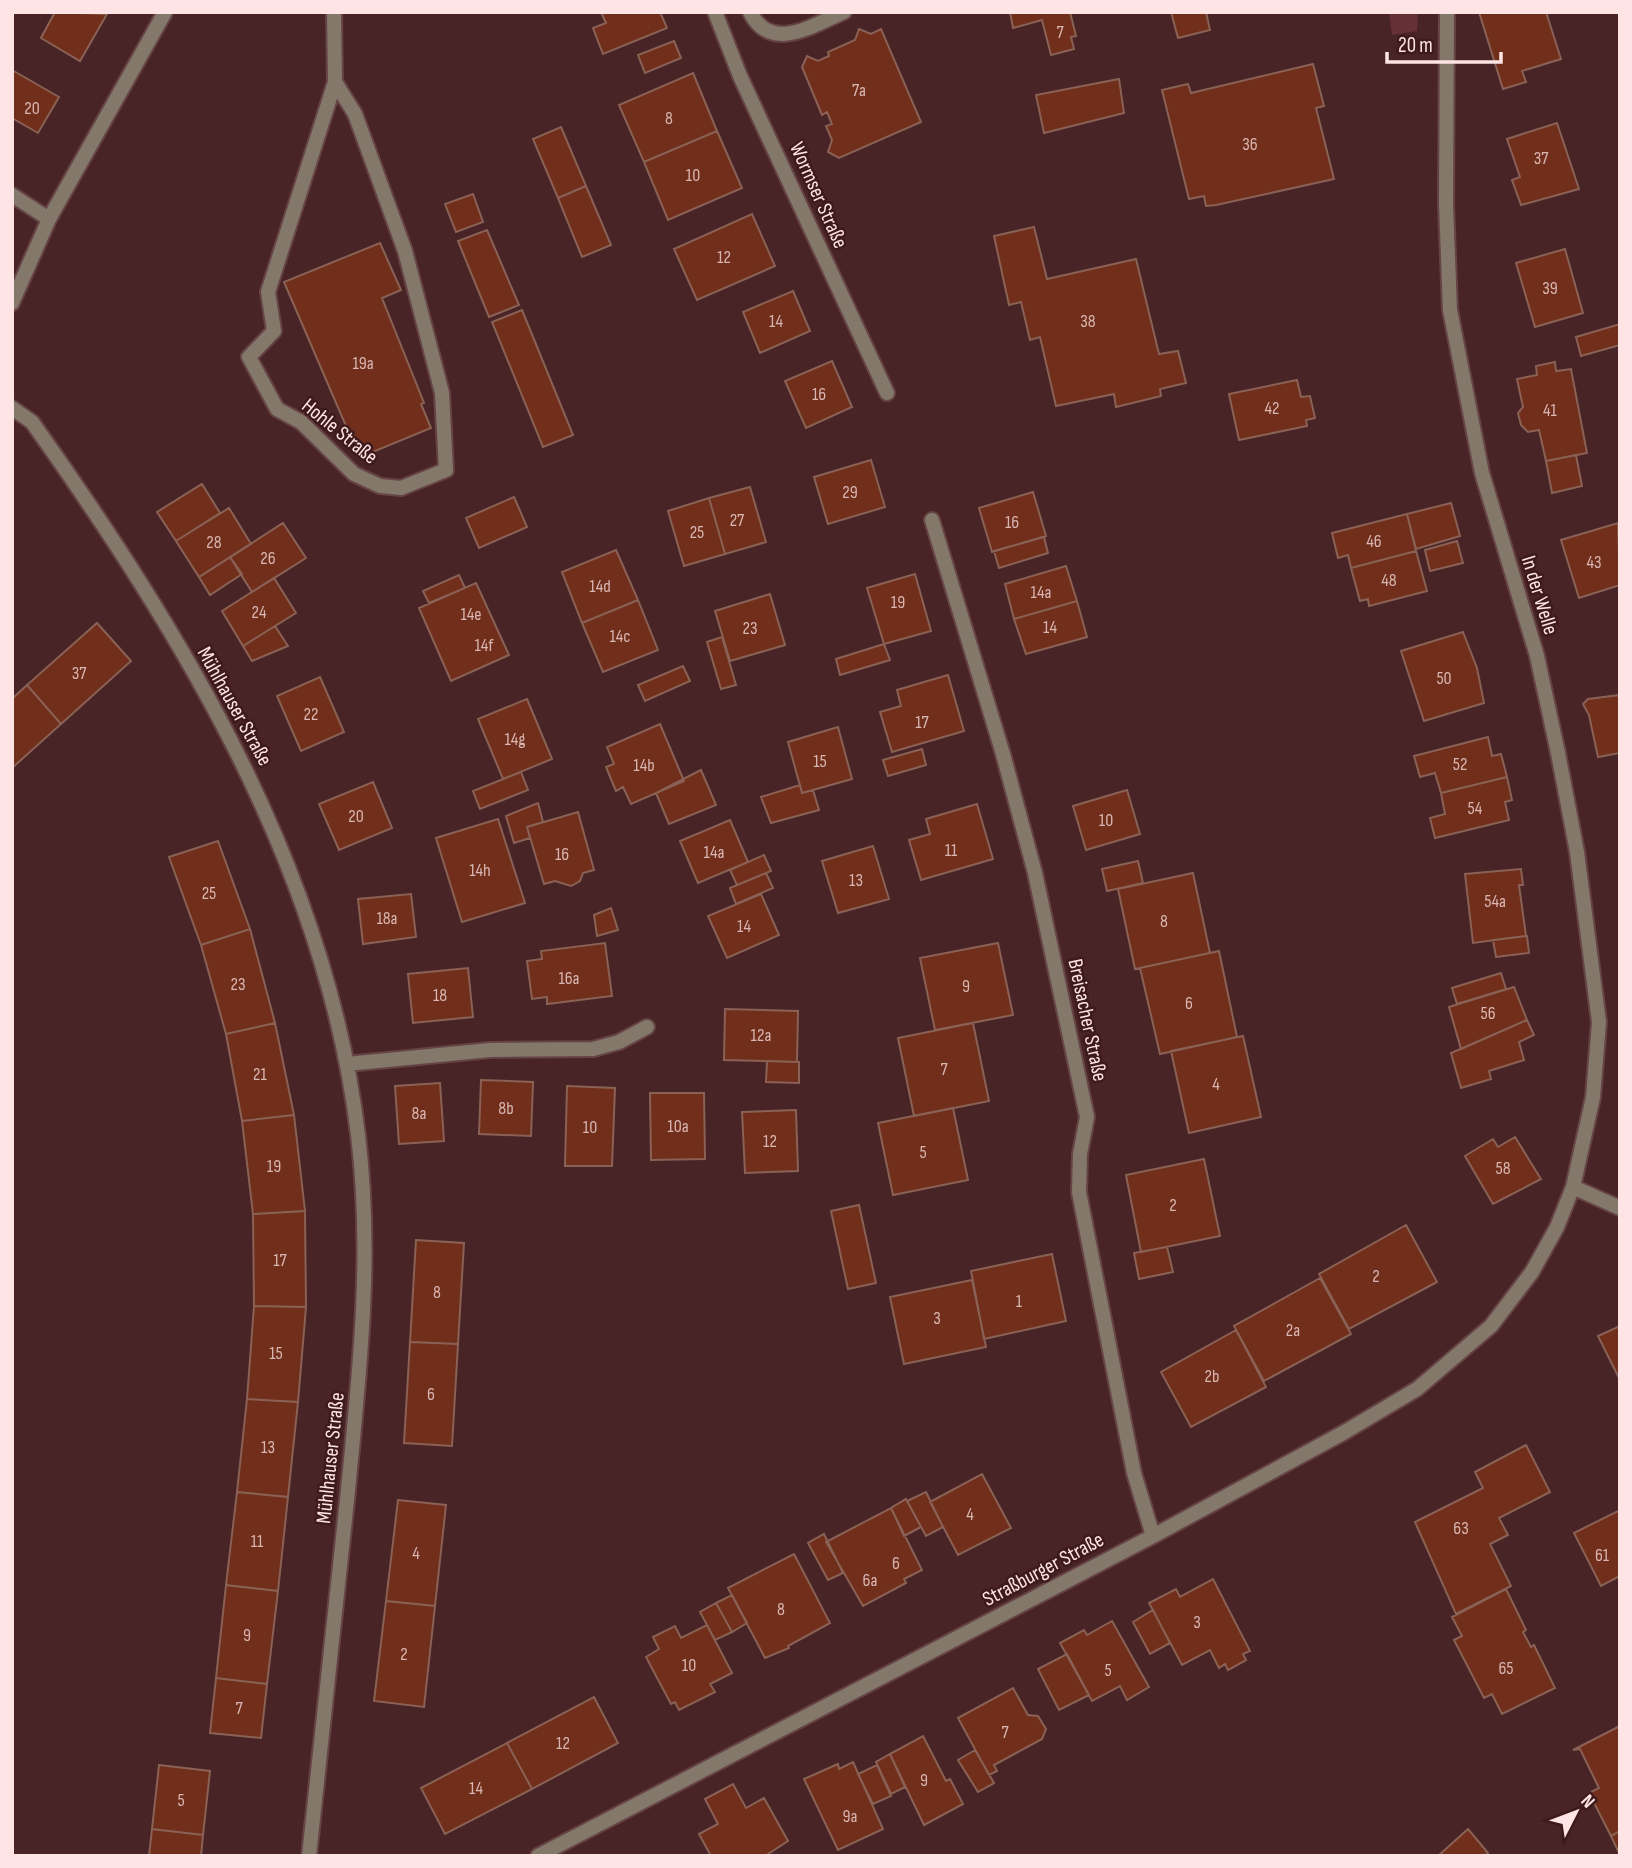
<svg xmlns="http://www.w3.org/2000/svg" width="1632" height="1868" font-family="'Sofia Sans Condensed',sans-serif">
<rect width="100%" height="100%" fill="#492426"/>
<!-- green -->
<path fill="#653134" d="M1389,12H1418L1417,31L1392,35Z"/>
<!-- building -->
<path fill="#702e1b" stroke="#8a6155" stroke-width="2" d="M55,12L107,14L80,61L41,38Z
M601,12H660L667,28L603,54L593,28L606,23Z
M1010,12H1070L1076,36L1071,37L1074,49L1051,55L1042,20L1013,28Z
M1171,12H1206L1210,30L1178,38Z
M1479,12H1546L1561,59L1522,71L1526,82L1503,89Z
M859,29L871,34L881,29L921,122L839,158L828,152L832,140L826,126L832,124L827,112L822,115L802,67L807,56L818,61L829,56L828,52L855,40Z
M674,41L681,58L645,73L638,55Z
M1313,64L1324,106L1316,108L1334,179L1216,205L1206,206L1204,196L1189,199L1162,90L1188,84L1191,93Z
M12,70L59,97L38,133L12,118Z
M693,73L717,131L644,162L619,105Z
M1119,79L1124,113L1044,133L1036,95Z
M1557,123L1579,189L1521,205L1512,180L1520,177L1507,139Z
M561,127L586,186L558,198L533,139Z
M717,131L742,188L668,220L644,162Z
M586,186L611,245L582,257L558,198Z
M473,194L483,222L456,232L445,204Z
M752,214L775,266L697,300L674,249Z
M1034,227L1047,279L1136,259L1159,354L1178,351L1186,383L1160,389L1161,396L1116,407L1114,394L1056,406L1040,337L1030,340L1021,302L1009,305L994,236Z
M487,230L519,305L489,317L458,241Z
M380,243L401,290L382,298L424,403L421,404L431,428L363,456L352,432L349,433L284,282Z
M1565,249L1583,313L1535,327L1516,263Z
M793,291L810,331L760,353L743,312Z
M522,310L573,435L543,447L492,322Z
M1620,324V345L1581,356L1576,337Z
M832,361L852,407L806,428L785,381Z
M1555,362L1556,371L1571,369L1587,453L1546,461L1539,430L1528,432L1521,425L1518,413L1523,407L1517,379L1537,375L1536,366Z
M1297,380L1301,397L1310,396L1315,418L1306,420L1307,426L1239,440L1229,394Z
M1576,455L1582,486L1552,493L1546,461Z
M871,460L885,507L828,524L814,477Z
M202,484L220,513L176,541L157,512Z
M750,487L766,542L725,554L709,498Z
M1033,492L1046,536L992,552L979,508Z
M514,497L527,527L479,548L466,518Z
M709,498L725,554L684,566L668,511Z
M1451,503L1460,536L1416,549L1407,514Z
M229,508L251,544L199,577L176,541Z
M1407,514L1416,551L1351,568L1348,555L1338,558L1332,533Z
M283,523L306,558L252,592L230,557Z
M1618,523L1620,585L1579,598L1561,540Z
M1044,537L1048,553L999,568L994,551Z
M1457,541L1463,563L1430,571L1425,550Z
M616,550L638,600L582,623L562,572Z
M1416,551L1427,591L1369,606L1368,599L1360,601L1351,568Z
M230,557L242,574L210,595L199,577Z
M1066,566L1077,601L1014,619L1005,584Z
M915,574L931,631L884,644L867,588Z
M459,575L465,588L429,603L423,591Z
M274,578L296,613L243,646L222,611Z
M476,583L509,655L451,681L419,608Z
M770,594L785,645L730,661L715,611Z
M638,600L658,650L603,672L582,623Z
M1077,601L1087,637L1026,654L1014,619Z
M97,623L131,661L61,724L27,685Z
M275,626L288,646L252,661L243,646Z
M1463,632L1477,668L1484,703L1424,721L1401,651Z
M722,637L736,685L721,689L707,642Z
M884,644L890,660L840,675L836,659Z
M683,666L690,681L645,701L638,685Z
M948,675L964,731L892,752L880,712L901,706L897,690Z
M320,677L344,732L301,751L277,696Z
M27,685L61,724L12,768V699Z
M1620,695V753L1598,757L1589,715L1583,704L1588,699Z
M527,699L552,759L503,779L478,719Z
M660,724L684,781L631,804L623,787L616,791L606,767L614,764L607,747Z
M838,727L852,779L802,793L788,742Z
M1488,737L1492,756L1501,754L1507,777L1441,793L1435,773L1420,777L1414,756Z
M922,749L926,765L888,776L883,760Z
M701,770L716,805L669,824L656,793Z
M521,772L528,790L480,809L473,791Z
M1507,777L1512,800L1505,802L1509,820L1435,838L1430,818L1445,814L1441,793Z
M373,782L392,828L339,850L319,804Z
M800,785L802,793L813,790L819,810L771,823L761,797Z
M1127,790L1140,834L1086,850L1073,806Z
M538,803L543,822L527,827L530,838L514,843L506,816Z
M977,804L993,859L921,880L909,840L930,834L926,819Z
M578,812L594,870L583,873L580,881L571,886L555,881L544,884L527,827Z
M498,819L525,903L462,922L436,838Z
M730,820L748,862L698,883L680,841Z
M218,841L250,929L201,945L169,857Z
M873,846L889,899L838,913L822,861Z
M764,855L771,871L737,885L730,870Z
M1138,861L1143,883L1107,891L1102,869Z
M1521,869L1523,885H1519L1526,936L1473,943L1465,874Z
M766,873L773,888L736,904L730,888Z
M1193,873L1210,953L1135,969L1118,889Z
M411,894L416,937L363,944L358,899Z
M761,894L779,935L727,958L708,916Z
M611,908L618,930L597,936L594,915Z
M250,929L275,1023L226,1034L201,945Z
M1527,936L1529,953L1496,957L1493,940Z
M605,943L612,996L547,1004V997L532,999L527,961L542,959L541,951Z
M998,943L1013,1015L935,1030L920,958Z
M1219,951L1237,1037L1160,1054L1140,968Z
M468,968L473,1017L413,1023L408,974Z
M1501,973L1506,989L1457,1004L1452,988Z
M1514,987L1527,1020L1461,1049L1449,1007Z
M725,1009L798,1011L797,1062L724,1060Z
M1527,1020L1534,1035L1519,1042L1524,1060L1489,1071L1491,1079L1461,1088L1451,1053Z
M275,1023L294,1115L242,1121L226,1034Z
M973,1023L989,1101L914,1116L898,1038Z
M1243,1036L1261,1117L1189,1133L1171,1051Z
M767,1061L799,1062V1083L766,1082Z
M481,1080L533,1082L531,1136L479,1134Z
M440,1083L444,1141L399,1144L395,1086Z
M567,1086L615,1088L612,1166H565Z
M650,1093H704L705,1159L651,1160Z
M953,1108L968,1180L893,1195L878,1123Z
M796,1110L798,1171L745,1173L742,1112Z
M294,1115L305,1211L253,1214L242,1121Z
M1515,1137L1541,1179L1493,1204L1465,1156L1493,1139L1498,1147Z
M1204,1159L1220,1236L1141,1252L1126,1175Z
M859,1205L876,1283L848,1289L831,1211Z
M305,1211L306,1307L254,1306L253,1214Z
M1406,1225L1437,1282L1349,1329L1319,1274Z
M416,1240L464,1243L458,1344L410,1342Z
M1167,1247L1173,1272L1139,1279L1134,1253Z
M1052,1254L1066,1321L984,1339L971,1271Z
M1320,1278L1351,1334L1264,1381L1234,1326Z
M972,1280L986,1347L904,1364L890,1297Z
M254,1306L306,1307L298,1402L247,1399Z
M1620,1326V1380L1598,1336Z
M1236,1330L1266,1387L1191,1427L1161,1372Z
M410,1342L458,1344L452,1446L404,1443Z
M247,1399L298,1402L288,1497L237,1492Z
M1526,1445L1550,1492L1499,1518L1508,1535L1490,1544L1511,1586L1456,1614L1415,1522L1483,1488L1475,1472Z
M982,1474L1011,1528L958,1555L930,1502Z
M237,1492L288,1497L278,1591L226,1585Z
M926,1492L943,1527L926,1536L907,1501Z
M906,1499L921,1527L904,1536L891,1508Z
M398,1500L446,1505L435,1606L386,1601Z
M891,1508L922,1570L904,1579L906,1583L863,1606L826,1542Z
M1620,1510V1576L1601,1586L1574,1533Z
M824,1534L843,1573L828,1580L808,1543Z
M794,1554L830,1623L788,1646L789,1648L765,1658L728,1588Z
M1213,1579L1250,1651L1243,1654L1246,1660L1228,1670L1225,1664L1219,1668L1210,1650L1182,1665L1149,1603L1176,1589L1180,1597Z
M226,1585L278,1591L267,1684L216,1678Z
M1506,1589L1526,1630L1523,1632L1531,1647L1534,1645L1555,1688L1502,1714L1492,1694L1484,1698L1454,1640L1462,1636L1452,1617Z
M732,1595L747,1623L732,1632L716,1603Z
M386,1601L435,1606L424,1707L374,1701Z
M716,1603L732,1632L715,1640L700,1612Z
M1153,1610L1170,1643L1150,1654L1133,1622Z
M1112,1621L1149,1687L1127,1700L1120,1686L1092,1701L1060,1643L1084,1630L1087,1635Z
M707,1625L732,1673L710,1684L715,1692L679,1710L675,1702L671,1704L646,1657L659,1649L653,1637L675,1626L681,1638Z
M1067,1654L1089,1695L1059,1710L1038,1669Z
M216,1678L267,1684L261,1738L210,1733Z
M1013,1688L1028,1715L1038,1716L1046,1729L1042,1739L994,1765L997,1771L989,1775L958,1718Z
M594,1697L618,1743L532,1789L507,1743Z
M1620,1726V1831L1611,1836L1589,1793L1599,1788L1580,1749L1573,1750Z
M923,1736L946,1781L950,1779L963,1804L924,1825L890,1754Z
M507,1743L532,1789L445,1834L421,1788Z
M975,1750L994,1783L978,1792L958,1760Z
M890,1754L905,1787L891,1794L876,1762Z
M853,1762L883,1829L838,1850L804,1779L838,1764L839,1769Z
M159,1765L210,1771L203,1835L152,1829Z
M877,1765L891,1796L873,1804L858,1774Z
M733,1784L746,1808L764,1798L788,1841L765,1856H711L699,1834L718,1824L705,1799Z
M152,1829L203,1835L201,1856H149Z
M1468,1829L1488,1853L1485,1856H1438Z
M1620,1831V1855L1611,1836Z"/>
<g fill="none" stroke-linecap="round" stroke-linejoin="round">
<defs>
<path id="street" d="M334,12L335,82L268,292L274,331L249,357L277,409L301,422L354,474L380,486L401,488L446,470L442,393L405,251L355,114L335,82
M715,12L740,76L887,393
M750,12C771,54 813,25 844,12
M12,195L49,219
M12,303L49,219L165,12
M12,408L32,422C184,636 326,869 358,1135C373,1257 359,1378 347,1500C335,1618 322,1737 309,1856
M932,520L1003,754L1035,873L1087,1117L1080,1154L1079,1192L1134,1473L1153,1536
M347,1064L490,1050L593,1049L619,1042L647,1027
M1573,1187L1620,1208
M538,1856L1153,1536L1343,1433L1417,1389L1491,1326L1532,1272L1557,1227L1573,1187L1593,1097L1599,1022L1577,852L1558,753L1537,656L1482,473L1450,310L1446,204L1447,12"/>
</defs>
<!-- street casing -->
<use href="#street" stroke="#664345" stroke-width="18"/>
<!-- street -->
<use href="#street" stroke="#837869" stroke-width="14"/>
</g>
<g text-anchor="middle" stroke-width="5" stroke-linejoin="round" paint-order="stroke">
<!-- number labels -->
<g font-size="18" fill="#dab6b2">
<text x="1060" y="38">7</text>
<text x="859" y="96">7a</text>
<text x="32" y="114">20</text>
<text x="669" y="124">8</text>
<text x="1250" y="150">36</text>
<text x="1541" y="164">37</text>
<text x="693" y="181">10</text>
<text x="724" y="263">12</text>
<text x="1550" y="294">39</text>
<text x="776" y="327">14</text>
<text x="1088" y="327">38</text>
<text x="363" y="369">19a</text>
<text x="819" y="400">16</text>
<text x="1272" y="414">42</text>
<text x="1550" y="416">41</text>
<text x="850" y="498">29</text>
<text x="737" y="526">27</text>
<text x="1012" y="528">16</text>
<text x="697" y="538">25</text>
<text x="1374" y="547">46</text>
<text x="214" y="548">28</text>
<text x="268" y="564">26</text>
<text x="1594" y="568">43</text>
<text x="1389" y="586">48</text>
<text x="600" y="592">14d</text>
<text x="1041" y="598">14a</text>
<text x="898" y="608">19</text>
<text x="259" y="618">24</text>
<text x="471" y="620">14e</text>
<text x="1050" y="633">14</text>
<text x="750" y="634">23</text>
<text x="620" y="642">14c</text>
<text x="484" y="651">14f</text>
<text x="79" y="679">37</text>
<text x="1444" y="684">50</text>
<text x="311" y="720">22</text>
<text x="922" y="728">17</text>
<text x="515" y="745">14g</text>
<text x="820" y="767">15</text>
<text x="1460" y="770">52</text>
<text x="644" y="771">14b</text>
<text x="1475" y="814">54</text>
<text x="356" y="822">20</text>
<text x="1106" y="826">10</text>
<text x="951" y="856">11</text>
<text x="714" y="858">14a</text>
<text x="562" y="860">16</text>
<text x="480" y="876">14h</text>
<text x="856" y="886">13</text>
<text x="209" y="899">25</text>
<text x="1495" y="907">54a</text>
<text x="387" y="924">18a</text>
<text x="1164" y="927">8</text>
<text x="744" y="932">14</text>
<text x="569" y="984">16a</text>
<text x="238" y="990">23</text>
<text x="966" y="992">9</text>
<text x="440" y="1001">18</text>
<text x="1189" y="1009">6</text>
<text x="1488" y="1019">56</text>
<text x="761" y="1041">12a</text>
<text x="944" y="1075">7</text>
<text x="260" y="1080">21</text>
<text x="1216" y="1090">4</text>
<text x="506" y="1114">8b</text>
<text x="419" y="1119">8a</text>
<text x="678" y="1132">10a</text>
<text x="590" y="1133">10</text>
<text x="770" y="1147">12</text>
<text x="923" y="1158">5</text>
<text x="274" y="1172">19</text>
<text x="1503" y="1174">58</text>
<text x="1173" y="1211">2</text>
<text x="280" y="1266">17</text>
<text x="1376" y="1282">2</text>
<text x="437" y="1298">8</text>
<text x="1019" y="1307">1</text>
<text x="937" y="1324">3</text>
<text x="1293" y="1336">2a</text>
<text x="276" y="1359">15</text>
<text x="1212" y="1382">2b</text>
<text x="431" y="1400">6</text>
<text x="268" y="1453">13</text>
<text x="970" y="1520">4</text>
<text x="1461" y="1534">63</text>
<text x="257" y="1547">11</text>
<text x="416" y="1559">4</text>
<text x="1602" y="1561">61</text>
<text x="896" y="1569">6</text>
<text x="870" y="1586">6a</text>
<text x="781" y="1615">8</text>
<text x="1197" y="1628">3</text>
<text x="247" y="1641">9</text>
<text x="404" y="1660">2</text>
<text x="689" y="1671">10</text>
<text x="1506" y="1674">65</text>
<text x="1108" y="1676">5</text>
<text x="239" y="1714">7</text>
<text x="1005" y="1738">7</text>
<text x="563" y="1749">12</text>
<text x="924" y="1786">9</text>
<text x="476" y="1794">14</text>
<text x="181" y="1806">5</text>
<text x="850" y="1822">9a</text>
</g>
<!-- street labels -->
<g font-size="21" fill="#fee4e5" stroke="#3e1a1d">
<text transform="translate(819 195) rotate(66)" y="7">Wormser Straße</text>
<text transform="translate(340 431) rotate(39)" y="7">Hohle Straße</text>
<text transform="translate(1540 595) rotate(73)" y="7">In der Welle</text>
<text transform="translate(235 706) rotate(61)" y="7">Mühlhauser Straße</text>
<text transform="translate(1088 1020) rotate(78)" y="7">Breisacher Straße</text>
<text transform="translate(330 1458) rotate(-84)" y="7">Mühlhauser Straße</text>
<text transform="translate(1043 1569) rotate(-28)" y="7">Straßburger Straße</text>
</g>
</g>
<!-- border -->
<rect width="1632" height="1868" fill="none" stroke="#fee4e5" stroke-width="28"/>
<!-- north arrow -->
<g transform="translate(1576 1812) rotate(48)" stroke="#3e1a1d" stroke-width="5" paint-order="stroke">
<path d="M0-5L12 26L0 18L-12 26Z" fill="#fee4e5"/>
<text y="-10" font-size="19" font-weight="bold" text-anchor="middle" fill="#fee4e5">N</text>
</g>
<!-- scale -->
<path d="M1387 52v10h114v-10" fill="none" stroke="#fee4e5" stroke-width="3.5"/>
<text x="1398" y="52" font-size="21" fill="#fee4e5" stroke="#3e1a1d" stroke-width="5" paint-order="stroke">20 m</text>
</svg>
